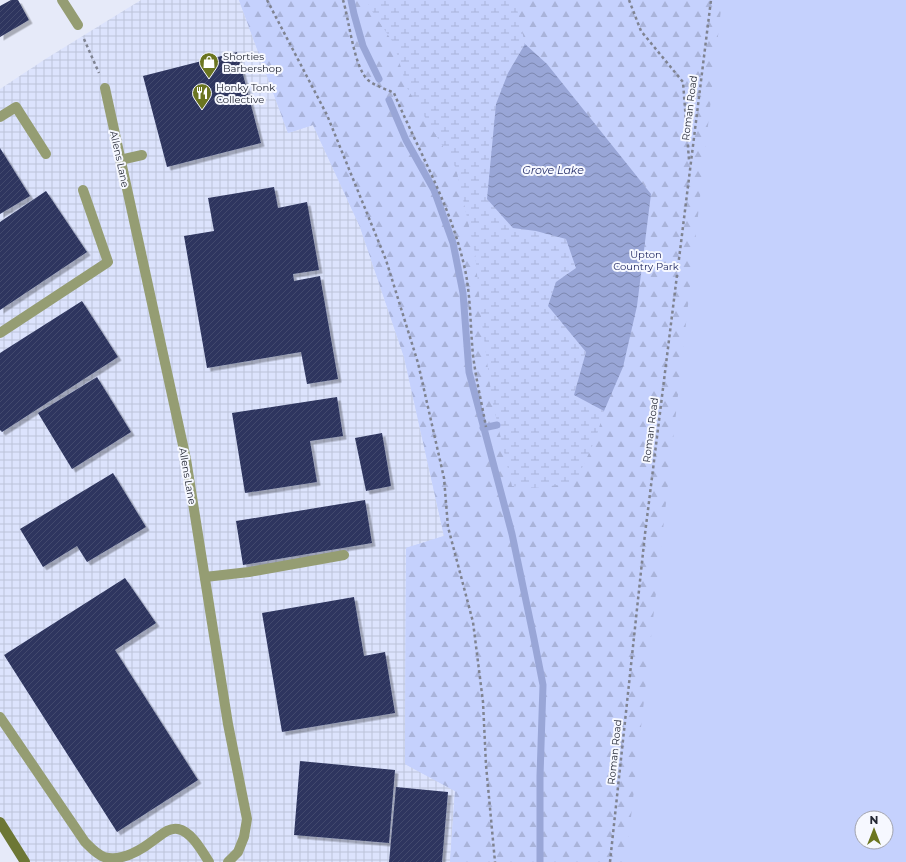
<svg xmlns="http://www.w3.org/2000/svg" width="906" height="862" font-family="Montserrat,sans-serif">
<defs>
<pattern id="industrial-grid" width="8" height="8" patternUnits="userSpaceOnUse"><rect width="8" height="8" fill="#dce3fd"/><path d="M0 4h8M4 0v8" fill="none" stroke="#bcc3d9"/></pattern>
<pattern id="forest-firs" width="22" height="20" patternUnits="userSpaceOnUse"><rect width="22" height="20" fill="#c5d1fd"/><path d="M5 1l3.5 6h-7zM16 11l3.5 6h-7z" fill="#a9b3d9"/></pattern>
<pattern id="wetland-marsh" width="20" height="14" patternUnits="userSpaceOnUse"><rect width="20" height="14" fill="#c5d1fd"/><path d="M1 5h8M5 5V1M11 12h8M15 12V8" fill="none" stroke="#a9b3d9"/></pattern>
<pattern id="water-waves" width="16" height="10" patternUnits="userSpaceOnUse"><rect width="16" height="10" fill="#99a6d7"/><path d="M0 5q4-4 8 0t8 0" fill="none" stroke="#7c87af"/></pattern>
<pattern id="building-hatch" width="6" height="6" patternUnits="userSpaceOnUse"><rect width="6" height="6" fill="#2d355e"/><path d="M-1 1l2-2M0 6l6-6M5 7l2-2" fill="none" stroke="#434a6d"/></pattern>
<filter id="shadow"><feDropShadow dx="3.5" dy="3.5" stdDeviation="0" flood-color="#0004"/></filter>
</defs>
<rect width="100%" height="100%" fill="#e6eaf9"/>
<!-- industrial -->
<path fill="url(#industrial-grid)" d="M141,0H239L288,133L313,125L360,227L404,357L444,537L455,791L450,862H252L230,860L227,862H25L0,822V89L47,58Z"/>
<!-- green -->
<path fill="#c5d1fd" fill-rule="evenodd" d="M239,0H906V862H450L455,791L405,764L406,548L444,536L404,357L360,227L313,125L288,133ZM862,818H886V842H862Z"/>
<!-- forest -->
<path fill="url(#forest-firs)" d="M239,0H722L626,862H450L455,791L405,764L406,548L444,536L404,357L360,227L313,125L288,133Z"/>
<!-- wetland -->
<path fill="url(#wetland-marsh)" d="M367,0H515L525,44L508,73L513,228L536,231L566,239L576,268L556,282L548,306L586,352L574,395L604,411L596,438L575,483L533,488L512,486L492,400L481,315L475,253L456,168L407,88L394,44L370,8Z"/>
<!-- water -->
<path fill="url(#water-waves)" d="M525,44L547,64L651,194L637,306L623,367L604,411L574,395L586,352L548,306L556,282L576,268L566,239L536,231L513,228L487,199L496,104L508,73Z"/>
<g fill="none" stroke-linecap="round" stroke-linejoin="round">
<!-- stream -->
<path stroke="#99a6d7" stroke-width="7" d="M351,0L354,14L363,46L379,79
M389,100L406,140L434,190L453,243L463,293L469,372L512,534L534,639L543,685L540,776V862
M483,428L497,425"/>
</g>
<!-- building -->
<path fill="url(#building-hatch)" filter="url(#shadow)" d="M11,0H18L29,20L0,37V6Z
M237,52L261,143L167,167L143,76Z
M0,148L30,196L0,214Z
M274,187L278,208L307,202L319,270L293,274L294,281L320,276L338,379L307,384L301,352L207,368L184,236L214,231L208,198Z
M46,191L87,252L0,310V222Z
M82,301L118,357L2,432L0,430V353Z
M97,377L131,432L72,469L38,413Z
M337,397L343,436L310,441L317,482L245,493L232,413Z
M382,433L391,486L366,491L355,438Z
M113,473L146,527L87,562L77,546L43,567L20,529Z
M365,500L372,543L243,565L236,521Z
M125,578L156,623L115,650L198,780L117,832L4,655Z
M354,597L364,656L385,652L395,713L282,732L262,613Z
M300,761L395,770L389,843L294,835Z
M396,787L448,792L442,862H389Z"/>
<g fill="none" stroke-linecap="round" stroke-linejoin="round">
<!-- path -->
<path stroke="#7f8391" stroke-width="2.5" stroke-dasharray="3 3" stroke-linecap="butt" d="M267,0L327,115L386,260L418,363L444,478L448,527L473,622L483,702L486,765L495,862
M343,0C349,19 354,68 368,80C375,86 386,89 394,93C418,150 450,204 464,265C471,294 470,325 473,355C476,380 482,404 486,427
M629,0L641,31L683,82L689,160
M84,39L99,73
M610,862L645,534L711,0"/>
<!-- service -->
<path stroke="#959d73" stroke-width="10" d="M0,117L16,107L46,154
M0,333L108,262L83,190
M205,577L249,572L344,555
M0,717L85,842C91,848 96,854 104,857C121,862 141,850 154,840C161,835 169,827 178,829C192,832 202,851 209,862"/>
<!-- minor -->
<path stroke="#959d73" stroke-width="10" d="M62,0L78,25
M105,88L186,459L228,724L247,819L244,837L238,852L228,862
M120,160L142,155"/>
<!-- secondary -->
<path stroke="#6d7735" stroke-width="10" d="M0,822L25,862"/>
</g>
<!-- icons -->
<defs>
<symbol id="shop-pin" viewBox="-11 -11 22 30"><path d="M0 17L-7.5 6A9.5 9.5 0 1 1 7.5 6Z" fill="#6b7520" stroke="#f6f8ff"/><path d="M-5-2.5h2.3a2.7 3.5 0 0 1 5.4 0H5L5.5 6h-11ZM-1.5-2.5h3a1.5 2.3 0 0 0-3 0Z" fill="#fff"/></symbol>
<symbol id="restaurant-pin" viewBox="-11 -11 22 30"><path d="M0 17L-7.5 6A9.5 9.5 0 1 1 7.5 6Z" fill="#6b7520" stroke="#f6f8ff"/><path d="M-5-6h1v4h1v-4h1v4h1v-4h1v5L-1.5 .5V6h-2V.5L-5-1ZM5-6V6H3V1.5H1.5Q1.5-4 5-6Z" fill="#fff"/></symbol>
</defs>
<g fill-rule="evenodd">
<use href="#shop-pin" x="198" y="51" width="22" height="30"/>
<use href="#restaurant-pin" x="191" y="82" width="22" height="30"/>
</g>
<g text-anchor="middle" stroke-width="4" stroke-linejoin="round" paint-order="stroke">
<!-- poi labels -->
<g font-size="10" fill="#232734" stroke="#f6f8ff" text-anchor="start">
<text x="223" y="60">Shorties<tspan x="223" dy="12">Barbershop</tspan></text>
<text x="216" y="91">Honky Tonk<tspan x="216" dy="12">Collective</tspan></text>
</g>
<!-- street labels -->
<g font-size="10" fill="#232734" stroke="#f6f8ff">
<text transform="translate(689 108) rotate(-83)" y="4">Roman Road</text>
<text transform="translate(120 159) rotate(78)" y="4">Allens Lane</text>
<text transform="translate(650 430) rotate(-83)" y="4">Roman Road</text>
<text transform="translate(188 476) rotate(80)" y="4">Allens Lane</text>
<text transform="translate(614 752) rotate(-84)" y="4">Roman Road</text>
</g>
<!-- park labels -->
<g font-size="10" fill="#212862" stroke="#f6f8ff">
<text x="646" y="258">Upton<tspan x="646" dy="12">Country Park</tspan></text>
</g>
<!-- water labels -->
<g font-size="11" font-style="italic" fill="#29326d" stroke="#f6f8ff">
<text x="553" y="174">Grove Lake</text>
</g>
</g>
<!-- north arrow -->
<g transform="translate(874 830)"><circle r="19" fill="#f6f8ff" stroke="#a2a4ae"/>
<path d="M0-3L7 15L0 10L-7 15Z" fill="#6b7520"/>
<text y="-6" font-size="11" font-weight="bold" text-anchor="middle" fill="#232734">N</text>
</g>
</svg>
